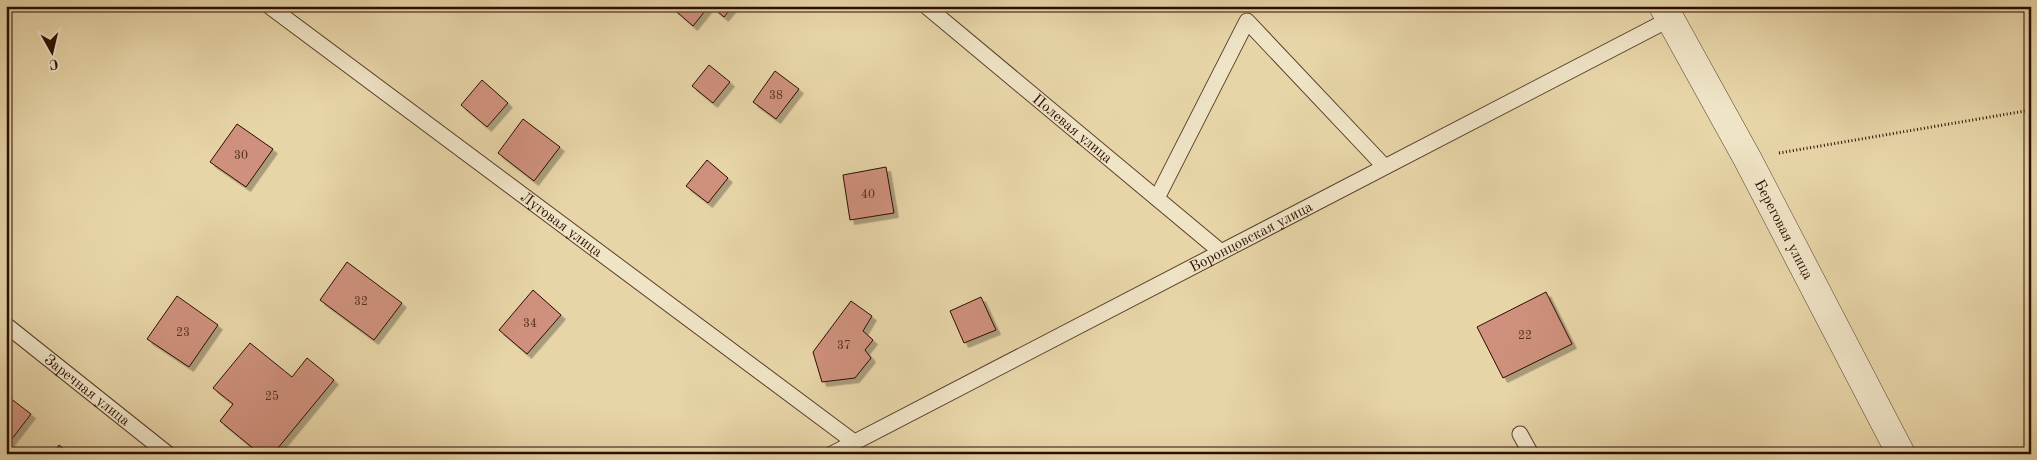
<svg xmlns="http://www.w3.org/2000/svg" width="2037" height="460" font-family="'Old Standard TT',serif">
<defs>
<filter id="shadow"><feDropShadow dx="4.5" dy="4.5" stdDeviation="0" flood-color="#0004"/></filter>
</defs>
<rect width="100%" height="100%" fill="#e7d5a8"/>
<filter id="stains"><feTurbulence type="fractalNoise" baseFrequency=".004" numOctaves="4"/><feColorMatrix values="0 0 0 0 .2 0 0 0 0 .09 0 0 0 0 .02 0 0 0 .5 -.17"/></filter>
<radialGradient id="worn" r=".72"><stop offset=".6" stop-color="#630" stop-opacity="0"/><stop offset="1" stop-color="#630" stop-opacity=".3"/></radialGradient>
<!-- building -->
<path fill="#cf917d" stroke="#2b0d00" filter="url(#shadow)" d="M670,6H709L693,26Z
M711,6H733L724,17Z
M709,65L730,82L713,103L692,86Z
M775,71L799,89L776,119L753,102Z
M482,80L508,103L487,127L461,105Z
M523,119L560,147L534,181L498,153Z
M237,124L273,149L246,187L210,162Z
M707,160L728,178L708,203L686,186Z
M886,167L894,213L850,220L843,175Z
M347,262L402,303L374,340L320,300Z
M533,290L561,315L527,354L499,330Z
M1546,292L1572,344L1503,378L1477,327Z
M177,296L218,325L189,367L147,339Z
M981,297L996,330L964,343L950,311Z
M851,301L872,316L863,331L873,340L865,350L871,358L855,378L822,382L813,352Z
M250,343L292,377L307,358L334,380L273,454H260L220,421L233,404L213,388Z
M6,395L31,414L8,444L6,443Z
M59,445L70,454H53Z"/>
<g fill="none" stroke-linecap="round" stroke-linejoin="round">
<defs>
<g id="lane">
<path id="s1" d="M269,6L854,442"/>
<path id="s2" d="M926,6L1220,251"/>
<path d="M1157,198L1247,21L1384,166"/>
<path id="s3" d="M6,325L168,454"/>
<path d="M1520,434L1531,454"/>
<path id="s4" d="M832,454L1670,19"/>
</g>
<g id="street">
<path id="s5" d="M1663,6L1747,158L1901,454"/>
</g>
</defs>
<!-- lane casing -->
<use href="#lane" stroke="#5a3f2a" stroke-width="17"/>
<!-- street casing -->
<use href="#street" stroke="#5a3f2a" stroke-width="29"/>
<!-- path -->
<path stroke="#2b0d00" stroke-width="3" stroke-dasharray="1 2.5" stroke-linecap="butt" d="M1779,153L2031,110"/>
<!-- lane -->
<use href="#lane" stroke="#efe4c6" stroke-width="15"/>
<!-- street -->
<use href="#street" stroke="#efe4c6" stroke-width="28"/>
</g>
<g text-anchor="middle" stroke-width="4" stroke-linejoin="round" paint-order="stroke">
<!-- number labels -->
<g font-size="12" fill="#542e1f">
<text x="776" y="99">38</text>
<text x="241" y="159">30</text>
<text x="868" y="198">40</text>
<text x="361" y="305">32</text>
<text x="530" y="327">34</text>
<text x="183" y="336">23</text>
<text x="1525" y="339">22</text>
<text x="844" y="349">37</text>
<text x="272" y="400">25</text>
</g>
<!-- street labels -->
<g font-size="15" fill="#2b0d00" stroke="#efe4c6">
<text dy="5" stroke="none"><textPath href="#s2" startOffset="191">Полевая улица</textPath></text>
<text dy="5" stroke="none"><textPath href="#s1" startOffset="365">Луговая улица</textPath></text>
<text dy="5" stroke="none"><textPath href="#s5" startOffset="254">Береговая улица</textPath></text>
<text dy="5" stroke="none"><textPath href="#s4" startOffset="472">Воронцовская улица</textPath></text>
<text dy="5" stroke="none"><textPath href="#s3" startOffset="104">Заречная улица</textPath></text>
</g>
</g>
<!-- margin -->
<rect width="2037" height="460" fill="none" stroke="#e7d5a8" stroke-width="25"/>
<rect x="8" y="8" width="2022" height="445" fill="none" stroke="#2b0d00" stroke-width="2.5"/>
<rect x="12" y="12" width="2012" height="435" fill="none" stroke="#2b0d00"/>
<!-- north arrow -->
<g transform="translate(52 52) rotate(172)" stroke="#efe4c6" stroke-width="4" paint-order="stroke">
<path d="M0-4L9 19L0 12L-9 19Z" fill="#2b0d00"/>
<text y="-8" font-size="14" font-weight="bold" text-anchor="middle" fill="#2b0d00">С</text>
</g>
<rect width="100%" height="100%" filter="url(#stains)"/>
<rect width="100%" height="100%" fill="url(#worn)"/>
</svg>
